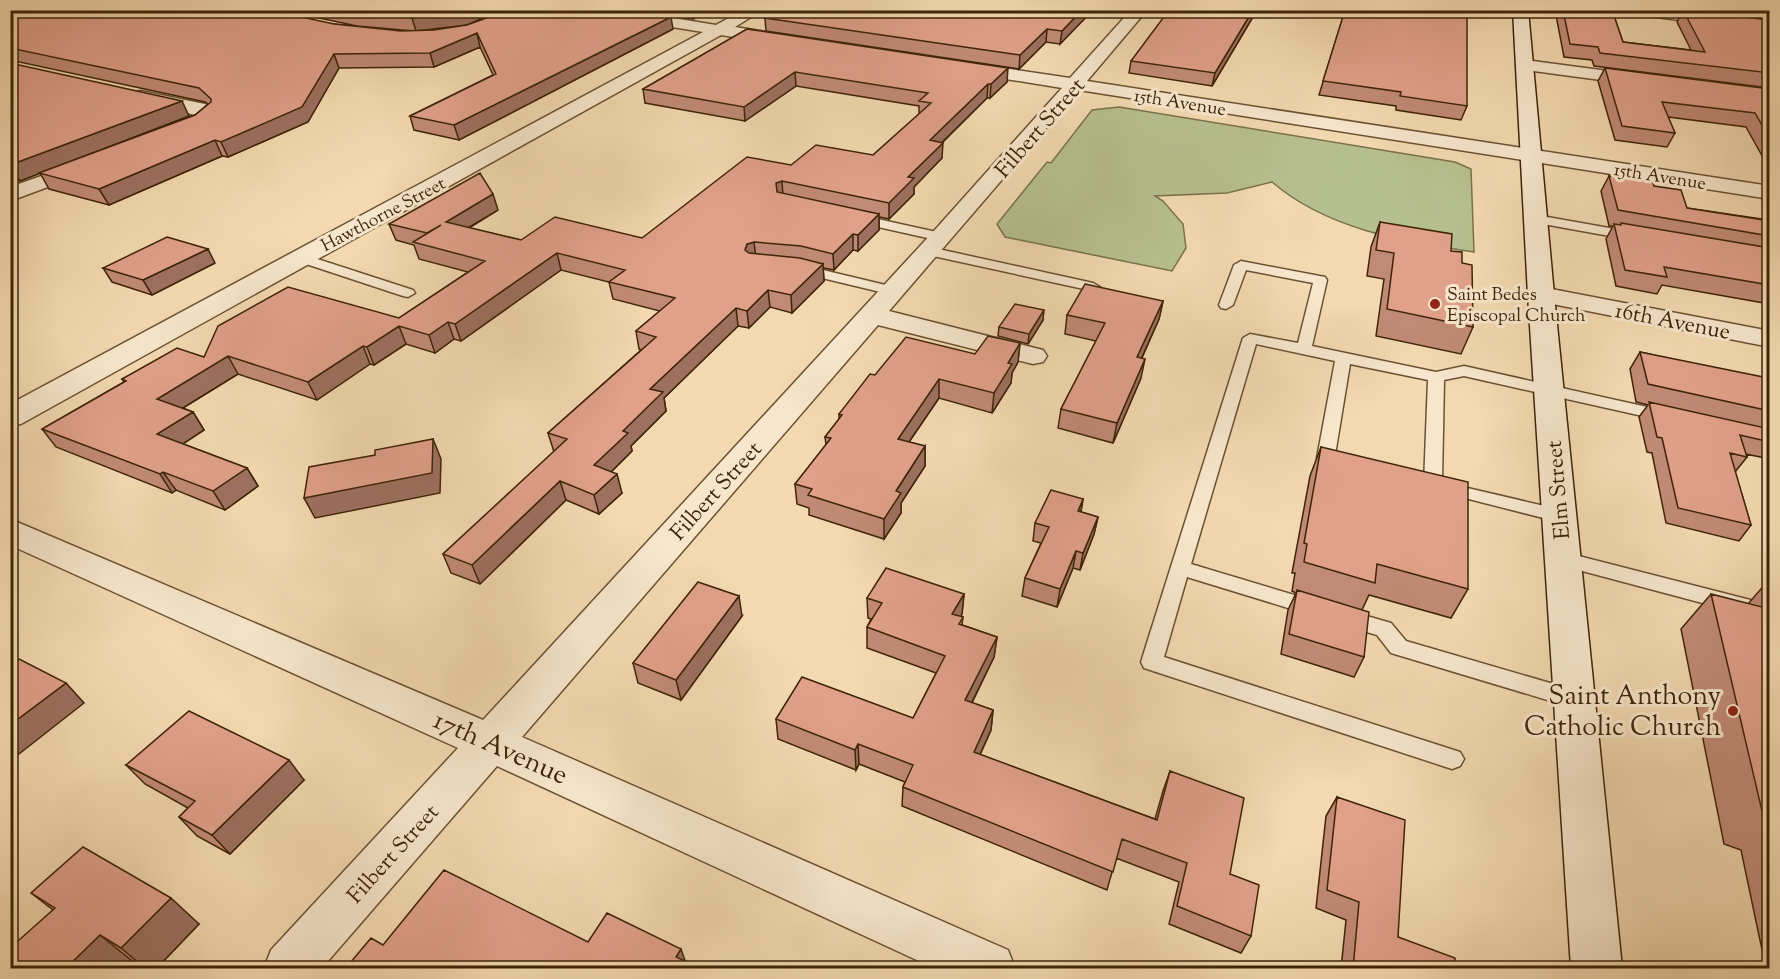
<svg xmlns="http://www.w3.org/2000/svg" width="1780" height="979" font-family="'Sorts Mill Goudy',serif">
<rect width="100%" height="100%" fill="#f3d9b0"/>
<filter id="stains"><feTurbulence type="fractalNoise" baseFrequency=".00333" numOctaves="4"/><feColorMatrix values="0 0 0 0 .2 0 0 0 0 .09 0 0 0 0 .02 0 0 0 .5 -.17"/></filter>
<radialGradient id="worn" r=".72"><stop offset=".6" stop-color="#630" stop-opacity="0"/><stop offset="1" stop-color="#630" stop-opacity=".3"/></radialGradient>
<!-- green -->
<path fill="#b6c08e" stroke="#7a724b" stroke-width="1.5" d="M1119,107L1455,162L1471,169L1474,252C1403,241 1328,230 1272,182L1227,193L1155,196L1163,201L1183,224L1186,248L1172,271L1005,237L997,224L1047,162L1051,163L1092,110Z"/>
<g fill="none" stroke-linecap="round" stroke-linejoin="round">
<defs>
<path id="lane" d="M855,214L941,233L947,237L941,241L851,221L849,218Z
M1536,215L1632,232L1638,236L1632,240L1532,222L1530,219L1532,216Z
M929,247L1093,283L1100,287L1093,291L924,254L922,251L924,248Z
M302,254L413,290L415,293L408,297L403,296L297,261L295,258L297,255Z
M1241,261L1325,277L1327,280L1312,346L1436,372L1464,366L1665,411L1673,416L1665,421L1464,376L1444,380L1442,482L1566,511L1568,516L1566,521L1559,522L1445,493L1437,489L1427,488L1424,484L1428,380L1350,364L1335,455L1345,457L1348,461L1345,465L1339,467L1320,462L1317,458L1335,361L1256,344L1191,564L1321,603L1324,608L1321,613L1314,616L1187,577L1164,657L1460,752L1464,759L1460,766L1452,769L1144,668L1141,662L1243,338L1250,334L1298,343L1313,283L1246,270L1233,305L1226,309L1221,308L1219,305L1234,265Z
M802,265L898,288L900,291L893,295L797,272L795,269L797,266Z
M1563,552L1770,605V621L1556,564L1553,559L1556,554Z
M1346,610L1391,623L1406,641L1574,690L1582,692L1585,699L1582,706L1574,708L1391,653L1377,635L1339,624L1336,618L1339,612Z"/>
<path id="street" d="M280,10H302L282,20H272L269,17Z
M584,10H624L716,25L743,10H762L735,27L785,35L793,40L785,45L721,35L21,424L10,426V404L703,32L591,14Z
M1131,10H1147L1087,81L1770,186V199L1079,90L889,311L1043,350L1047,356L1043,362L1033,364L878,325L522,737L1008,950L1015,968H934L497,766L322,968H264L271,950L458,748L10,545V519L483,720L933,232L1062,88L963,72L957,71L954,67L957,63L963,62L1070,78Z
M1624,10H1675L1770,21V31L1631,14Z
M1525,60L1646,76L1652,77L1655,81L1652,85L1646,86L1519,69L1516,65L1519,61Z
M141,91L205,104L216,115C207,128 183,140 167,136L164,132L167,128L195,115L135,100L132,96L135,92Z
M87,160L94,162L97,166L94,170L10,201V187Z
M1541,287L1770,331V347L1532,300L1528,295L1532,290Z"/>
<path id="secondary" d="M1513,10H1528L1554,295L1622,968H1571L1528,295Z"/>
</defs>
<!-- lane casing -->
<use href="#lane" stroke="#6b5132" stroke-width="3"/>
<!-- street casing -->
<use href="#street" stroke="#6b5132" stroke-width="3"/>
<!-- secondary casing -->
<use href="#secondary" stroke="#3e2408" stroke-width="3"/>
<!-- lane -->
<use href="#lane" fill="#f7e6cc" fill-rule="evenodd"/>
<!-- street -->
<use href="#street" fill="#f7e6cc" fill-rule="evenodd"/>
<!-- secondary -->
<use href="#secondary" fill="#f7e6cc" fill-rule="evenodd"/>
</g>
<!-- wall -->
<path fill="#c18a76" stroke="#3e2408" stroke-width="1.5" fill-rule="evenodd" d="M10,10L334,24L401,31H414L357,26L281,10H501L470,24L673,29L459,140L414,130L410,116L493,75L480,47L434,67L339,68L308,122L228,157L222,156L109,205L49,189L40,173L20,181L10,178V63L189,116L94,152L195,115L208,104L205,102L10,60ZM465,25L434,30H418Z
M641,10H710L693,19Z
M771,10H1093L1060,44L1046,42L1019,69L766,31L765,18L773,13Z
M1257,10L1212,86L1129,73L1131,61Z
M1345,10L1467,106L1461,120L1396,110V106L1319,95Z
M1555,10H1612L1623,42L1691,50L1677,22L1683,10L1770,20V88L1594,66L1592,60L1564,57Z
M1704,10H1770V19Z
M747,29L1007,82L990,98H987L942,143V158L914,187V194L889,219L879,217V230L858,251L853,250L834,270L823,268L824,281L792,313L770,307L749,328L738,326L664,398L666,411L631,446L632,451L611,472L622,493L599,514L566,500L480,584L451,573L443,554L554,452L548,433L641,350L639,349L636,331L660,311L613,299L609,282L561,270L461,341L454,339L435,353L406,344L374,365L370,364L317,400L238,374L183,408L193,412L204,430L183,444L247,468L258,486L225,510L176,490L172,493L56,447L42,429L124,382L122,379L204,357L399,318L468,272L419,259L414,245L396,240L389,224L498,210L469,228L521,240L642,238L791,165L873,155L919,114V106L796,86L745,121L645,103L643,89Z
M1605,68L1770,89V170L1746,127L1668,117L1675,133L1667,147L1615,140L1598,81Z
M1609,176L1654,186L1687,208L1762,219L1770,207V304L1662,285L1657,294L1616,286L1606,239L1613,226H1609L1601,191Z
M1380,222L1451,251L1462,263L1473,327L1461,354L1376,336L1384,279L1367,276L1371,247Z
M215,263L152,295L112,282L103,268Z
M1163,301L1159,319L1142,358L1141,378L1113,443L1058,428L1061,409L1096,341L1065,334L1067,315Z
M1043,320L1028,344L998,336L999,327Z
M1020,343L1018,362L1012,373L1011,383L992,413L939,398L909,442L925,446V466L901,503V513L884,539L809,515V508L797,504L795,484L826,445L825,437L839,419V414L875,375L975,354Z
M1640,352L1770,381V459L1746,454L1747,457L1735,472L1751,525L1739,541L1666,523L1652,453L1647,452L1639,417L1648,405L1636,402L1630,369Z
M1321,447L1468,589L1451,618L1369,595L1362,610L1364,657L1354,677L1281,654L1288,610L1296,593L1292,591L1295,573H1292L1310,476Z
M1083,499L1081,512L1098,517L1094,534L1080,570L1073,568L1057,607L1022,596L1025,578L1041,543L1033,541L1035,523Z
M1766,583L1770,584V969H1758L1765,964L1741,850L1724,844L1681,629L1711,594L1748,604Z
M964,594L962,614L961,616L963,617L962,625L997,637L994,657L972,703L993,710L991,730L980,755L1155,819L1163,791L1170,771L1230,874L1251,936L1241,953L1169,924L1179,882L1116,858L1107,890L902,806L903,787L905,782L859,764L856,770L778,739L776,719L913,718L936,673L867,648V627L871,619L868,618L867,598Z
M742,616L681,700L638,683L633,663Z
M126,765L304,780L230,854L197,836L179,817L188,808L145,784Z
M1337,797L1398,937L1455,969H1341L1346,920L1316,908L1326,816Z
M31,893L199,924L156,969H144L131,960L123,969H10L53,910Z"/>
<!-- shaded-wall -->
<path fill="#9d7060" stroke="#3e2408" stroke-width="1.5" d="M468,10H501L467,25L416,31L412,18Z
M692,10H710L693,19Z
M1082,10H1093L1060,44L1062,31Z
M1253,10H1257L1212,86L1215,73Z
M671,17L673,29L459,140L454,125Z
M1047,29L1046,42L1019,69L1020,55Z
M477,33L480,47L434,67L430,53Z
M334,54L339,68L308,122L228,157L221,142Z
M1008,68L1007,82L990,98L991,84Z
M795,72L796,86L745,121L744,107Z
M988,84L987,98L929,155L930,140Z
M182,101L189,116L20,181L10,165Z
M215,140L222,156L109,205L99,189Z
M943,143L942,158L914,187V194L889,219V203L908,177Z
M782,181L783,197L777,199L776,183Z
M493,194L498,210L451,238L446,222Z
M879,214V230L858,251V235Z
M853,234V250L834,270L833,254Z
M754,242L756,259L749,261L745,250L747,244Z
M208,249L215,263L152,295L143,280Z
M557,253L561,270L461,341L455,324Z
M823,264L824,281L792,313L791,295Z
M768,290L770,307L749,328L747,311Z
M1163,301L1159,319L1133,377L1137,357Z
M736,308L738,326L664,398L666,411L631,446L632,451L599,484L594,465L623,431L650,389Z
M1044,310L1043,320L1028,344L1029,334Z
M448,322L454,339L435,353L429,335Z
M399,326L406,344L374,365L367,347Z
M1020,343L1018,362L1012,373L1011,383L992,413L994,393L1008,363Z
M363,346L370,364L317,400L308,382Z
M228,356L238,374L168,417L157,399Z
M1145,359L1141,378L1113,443L1117,423Z
M939,379V398L898,458V439Z
M193,412L204,430L169,453L157,434Z
M433,439L441,459L440,493L315,518L304,498Z
M925,446V466L901,503V513L884,539V519L896,491Z
M247,468L258,486L225,510L213,491Z
M163,472L176,490L172,493L160,474Z
M617,474L622,493L599,514L594,495Z
M560,481L566,500L480,584L472,565Z
M1083,499L1080,516L1078,511Z
M1098,517L1094,534L1080,570L1083,553Z
M1076,551L1073,568L1057,607L1060,589Z
M964,594L962,614L951,634L952,614Z
M739,596L742,616L681,700L676,680Z
M997,637L994,657L963,720L965,700Z
M66,683L84,703L10,761V725Z
M993,710L991,730L972,772L974,752Z
M858,744L859,764L856,770L855,750Z
M289,760L304,780L230,854L212,835Z
M171,898L199,924L156,969H146L121,948Z
M100,935L131,960L123,969H65Z
M681,949L688,969L676,957Z"/>
<!-- building -->
<path fill="#e0a089" stroke="#3e2408" stroke-width="1.5" d="M10,10H269L334,24L401,31L434,30L467,25L508,10H632L671,17L454,125L410,116L496,74L477,33L430,53L334,54L302,107L221,142L215,140L99,189L39,173L195,115L211,102V99L199,88L10,48Z
M340,10H468L464,12L412,18L353,13Z
M1082,10L1062,31L1047,29L1020,55L765,18L778,10Z
M1169,10H1253L1215,73L1131,61Z
M1345,10H1467V106L1400,96L1401,92L1323,81Z
M1563,10H1612L1623,42L1705,52L1683,10L1770,20V73L1600,53L1598,47L1570,44Z
M747,29L1008,68L991,84H988L930,140L943,143L908,177L914,178L889,203L782,181L776,183L777,192L879,214L858,235L853,234L833,254L801,246L754,242L747,244L745,250L749,253L800,258L823,264L791,295L768,290L747,311L736,308L650,389L663,392L623,431L628,433L594,465L617,474L594,495L560,481L472,565L443,554L567,439L548,433L656,337L636,331L675,298L609,282L625,270L557,253L455,324L448,322L429,335L399,326L367,347L363,346L308,382L228,356L157,399L193,412L157,434L247,468L213,491L163,472L160,474L42,429L126,381L122,379L177,348L204,357L218,326L288,287L399,318L485,261L413,242L441,225L427,233L389,224L480,173L493,194L446,222L521,240L555,217L642,238L747,157L791,165L816,145L873,155L931,103L919,101L928,93L795,72L744,107L643,89Z
M10,63L182,101L10,165Z
M1605,68L1770,89V139L1755,113L1662,102L1675,133L1622,126Z
M1609,176L1653,182L1654,186L1681,190L1687,208L1770,221V236L1618,210Z
M1380,222L1452,234L1451,251L1462,252V263L1472,265L1473,327L1387,309L1394,253L1376,250Z
M1621,223L1770,248V285L1664,267L1667,277L1625,270L1614,224L1621,225Z
M167,237L208,249L143,280L103,268Z
M1085,284L1163,301L1137,357L1145,359L1117,423L1061,409L1105,323L1067,315Z
M1015,304L1044,310L1029,334L999,327Z
M988,336L1020,343L1008,363L1012,364L994,393L939,379L898,439L925,446L896,491L901,493L884,519L808,495L812,489L795,484L831,438L825,437L842,415L839,414L870,374L875,375L906,337L975,354Z
M1640,352L1768,378L1770,381V411L1648,384Z
M1649,402L1770,429V442L1740,435L1747,457L1730,453L1751,525L1678,508L1662,438L1657,437Z
M433,439L432,473L304,498L309,467L375,455V450Z
M1321,447L1468,482V589L1377,564L1375,583L1304,562L1307,544L1304,543Z
M1051,490L1083,499L1078,511L1098,517L1083,553L1076,551L1060,589L1025,578L1049,527L1035,523Z
M886,568L964,594L952,614L963,617L959,624L997,637L965,700L993,710L974,752L1157,820L1170,771L1244,798L1230,874L1259,885L1251,936L1177,906L1187,863L1122,839L1113,872L903,787L913,765L858,744L855,750L776,719L802,677L913,718L945,656L867,627L882,603L867,598Z
M698,582L739,596L676,680L633,663Z
M1766,583L1770,584V594Z
M1297,590L1369,612L1364,657L1289,634Z
M1711,594L1770,609V813L1762,811Z
M19,659L66,683L10,725V665Z
M189,711L289,760L212,835L179,817L195,801L126,765Z
M1337,797L1405,820L1398,937L1455,958V969H1353L1359,902L1327,890Z
M83,847L171,898L121,948L100,935L65,969H10V948L55,908L31,893Z
M444,870L588,942L607,913L681,949L676,957L702,969H345L371,938L383,945Z"/>
<!-- markers -->
<g fill="#8f2418" stroke="#f7e6cc" stroke-width="2">
<circle cx="1435" cy="304" r="6"/>
<circle cx="1733" cy="711" r="6"/>
</g>
<g text-anchor="middle" stroke-width="6" stroke-linejoin="round" paint-order="stroke">
<!-- far-street labels -->
<g font-size="18" fill="#3e2408" stroke="#f7e6cc">
<text transform="translate(1180 102) rotate(9)" y="6">15th Avenue</text>
<text transform="translate(1660 176) rotate(9)" y="6">15th Avenue</text>
<text transform="translate(383 214) rotate(-28)" y="6">Hawthorne Street</text>
</g>
<!-- far-poi labels -->
<g font-size="18" fill="#3e2408" stroke="#f7e6cc" text-anchor="start">
<text x="1447" y="300">Saint Bedes<tspan x="1447" dy="21">Episcopal Church</tspan></text>
</g>
<!-- street labels -->
<g font-size="22" fill="#3e2408" stroke="#f7e6cc">
<text transform="translate(1039 127) rotate(-49)" y="8">Filbert Street</text>
<text transform="translate(1673 320) rotate(11)" y="8">16th Avenue</text>
<text transform="translate(715 490) rotate(-48)" y="8">Filbert Street</text>
<text transform="translate(1557 490) rotate(-95)" y="8">Elm Street</text>
<text transform="translate(392 853) rotate(-48)" y="8">Filbert Street</text>
</g>
<!-- near-poi labels -->
<g font-size="27" fill="#3e2408" stroke="#f7e6cc" text-anchor="end">
<text x="1721" y="704">Saint Anthony<tspan x="1721" dy="31">Catholic Church</tspan></text>
</g>
<!-- near-street labels -->
<g font-size="27" fill="#3e2408" stroke="#f7e6cc">
<text transform="translate(501 747) rotate(24)" y="9">17th Avenue</text>
</g>
</g>
<!-- margin -->
<rect width="1780" height="979" fill="none" stroke="#f3d9b0" stroke-width="36"/>
<rect x="12" y="12" width="1756" height="955" fill="none" stroke="#3e2408" stroke-width="3"/>
<rect x="18" y="18" width="1744" height="943" fill="none" stroke="#3e2408" stroke-width="1.5"/>
<rect width="100%" height="100%" filter="url(#stains)"/>
<rect width="100%" height="100%" fill="url(#worn)"/>
</svg>
